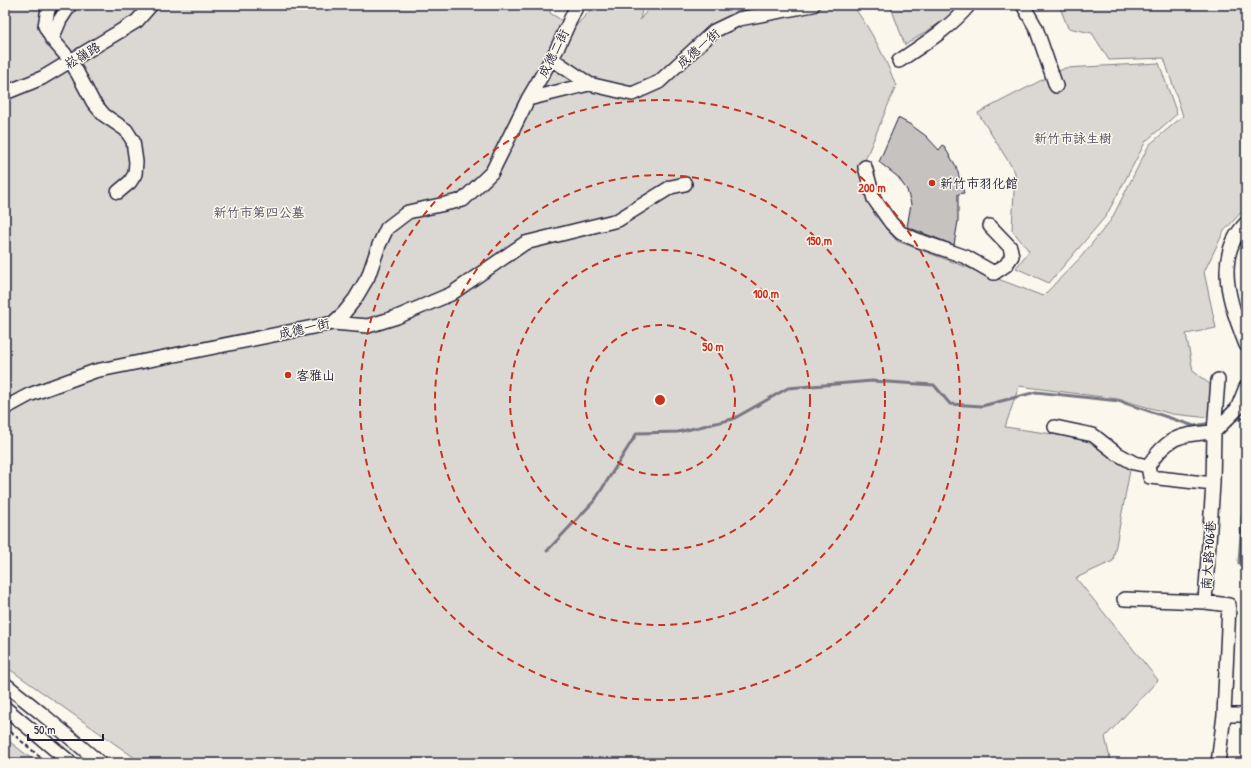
<svg xmlns="http://www.w3.org/2000/svg" width="1251" height="768" font-family="'Patrick Hand','LXGW WenKai TC',sans-serif">
<rect width="100%" height="100%" fill="#fbf7ec"/>
<filter id="ink" filterUnits="userSpaceOnUse"><feTurbulence type="fractalNoise" baseFrequency=".025" numOctaves="2"/><feDisplacementMap in="SourceGraphic" scale="8" xChannelSelector="R" yChannelSelector="G"/><feConvolveMatrix kernelMatrix="1 2 1 2 8 2 1 2 1" color-interpolation-filters="sRGB"/></filter>
<g filter="url(#ink)">
<!-- green -->
<path fill="#dbd8d3" stroke="#7e7d87" d="M5,5H550V13L574,28L595,5H643L640,20L651,5H852C871,29 885,57 896,86L865,160L863,184L874,214L897,241L1043,296L1080,258L1111,220L1149,145L1183,116L1164,58L1109,60L1092,33L1068,28L1059,5H1246V207L1224,231L1204,272L1216,328L1186,334L1193,371L1212,386L1210,418L1172,414L1118,399L1019,386L1005,427L1086,439L1130,470L1113,561L1076,578L1158,680L1105,737L1111,763H142L5,666Z
M890,5H960L949,17L905,45Z
M1159,63L1177,114L1146,141L1106,216L1049,283L1016,268L1029,251L1012,230L1015,172L978,113L1065,68Z
M5,738L37,763H5Z"/>
<g fill="none" stroke-linecap="round" stroke-linejoin="round">
<!-- stream -->
<path stroke="#787681" stroke-width="3" d="M1232,420L1246,418
M547,551L595,500L637,433L678,432L733,419L788,388L872,381L934,385L950,404L982,406L1036,392L1119,401L1194,426L1211,423
M1239,563L1246,461"/>
</g>
<!-- building -->
<path fill="#c6c2c0" stroke="#22223b" d="M898,118L911,125L926,136L939,150L943,145L956,166L964,193L958,194V221L954,245L907,227L911,204L907,190L898,177L879,162Z"/>
<g fill="none" stroke-linecap="round" stroke-linejoin="round">
<defs>
<path id="minor" d="M51,5L48,9L45,26L52,39L71,61L93,102L104,115L126,130L133,141L136,162L135,174L130,182L118,192
M1023,5L1036,28L1056,86
M52,39L60,20L70,5
M552,59L589,84
M899,61C924,44 950,28 969,5
M5,93L42,78L137,21L151,5
M528,99L556,51L577,5
M865,167L874,199L891,223L901,233L917,240L966,257L994,273L1006,265L1012,256L1010,247L990,226
M1246,223C1212,258 1231,306 1246,345
M333,323L368,326L397,317L451,294L525,243L618,220L671,187L685,184
M1218,380L1214,432L1213,484L1205,602L1229,605L1224,715L1218,763
M5,408L29,395L95,371L333,323L344,313L355,299L368,277L379,245L387,228L408,212L463,200L492,172L528,99L589,84L632,94L659,82L714,31L739,19L813,5
M1055,427L1093,435L1116,453L1134,463L1148,466
M1214,432L1237,409L1246,387
M1213,484L1150,477L1148,466C1169,435 1180,435 1214,432
M1124,599L1205,602
M5,684L41,713L100,763
M5,708L71,763
M1224,715H1246"/>
</defs>
<!-- minor casing -->
<use href="#minor" stroke="#22223b" stroke-width="16"/>
<!-- path -->
<path stroke="#22223b" stroke-width="2" stroke-dasharray="4 3" stroke-linecap="butt" d="M5,727L47,763"/>
<!-- minor -->
<use href="#minor" stroke="#fbf7ec" stroke-width="13"/>
</g>
</g>
<!-- distance rings -->
<g fill="none" stroke="#c8321e" stroke-width="2" stroke-dasharray="7 5">
<circle cx="660" cy="400" r="75"/>
<circle cx="660" cy="400" r="150"/>
<circle cx="660" cy="400" r="225"/>
<circle cx="660" cy="400" r="300"/>
</g>
<!-- markers -->
<g fill="#c8321e" stroke="#fbf7ec" stroke-width="1.5">
<circle cx="932" cy="183" r="4"/>
<circle cx="288" cy="375" r="4"/>
</g>
<g text-anchor="middle" stroke-width="3" stroke-linejoin="round" paint-order="stroke">
<!-- street labels -->
<g font-size="13" fill="#22223b" stroke="#fbf7ec">
<text transform="translate(698 48) rotate(-41)" y="5">成德一街</text>
<text transform="translate(553 53) rotate(-63)" y="5">成德二街</text>
<text transform="translate(82 55) rotate(-31)" y="5">崧嶺路</text>
<text transform="translate(304 328) rotate(-13)" y="5">成德一街</text>
<text transform="translate(1208 555) rotate(-86)" y="5">南大路706巷</text>
</g>
<!-- park labels -->
<g font-size="13" fill="#505061" stroke="#fbf7ec">
<text x="1073" y="143">新竹市詠生樹</text>
<text x="259" y="217">新竹市第四公墓</text>
</g>
<!-- poi labels -->
<g font-size="13" fill="#22223b" stroke="#fbf7ec" text-anchor="start">
<text x="940" y="188">新竹市羽化館</text>
<text x="296" y="380">客雅山</text>
</g>
</g>
<circle cx="660" cy="400" r="6" fill="#c8321e" stroke="#fbf7ec" stroke-width="2"/>
<g font-size="12" text-anchor="middle" font-weight="bold" fill="#c8321e" stroke="#fbf7ec" stroke-width="3" stroke-linejoin="round" paint-order="stroke">
<text x="872" y="192">200 m</text>
<text x="819" y="245">150 m</text>
<text x="766" y="298">100 m</text>
<text x="713" y="351">50 m</text>
</g>
<!-- margin -->
<rect width="1251" height="768" fill="none" stroke="#fbf7ec" stroke-width="20"/>
<rect x="10" y="10" width="1231" height="748" fill="none" stroke="#22223b" stroke-width="1.5" filter="url(#ink)"/>
<!-- scale -->
<path d="M28 734v6h75v-6" fill="none" stroke="#22223b" stroke-width="2"/>
<text x="34" y="734" font-size="12" fill="#22223b" stroke="#fbf7ec" stroke-width="3" paint-order="stroke">50 m</text>
</svg>
